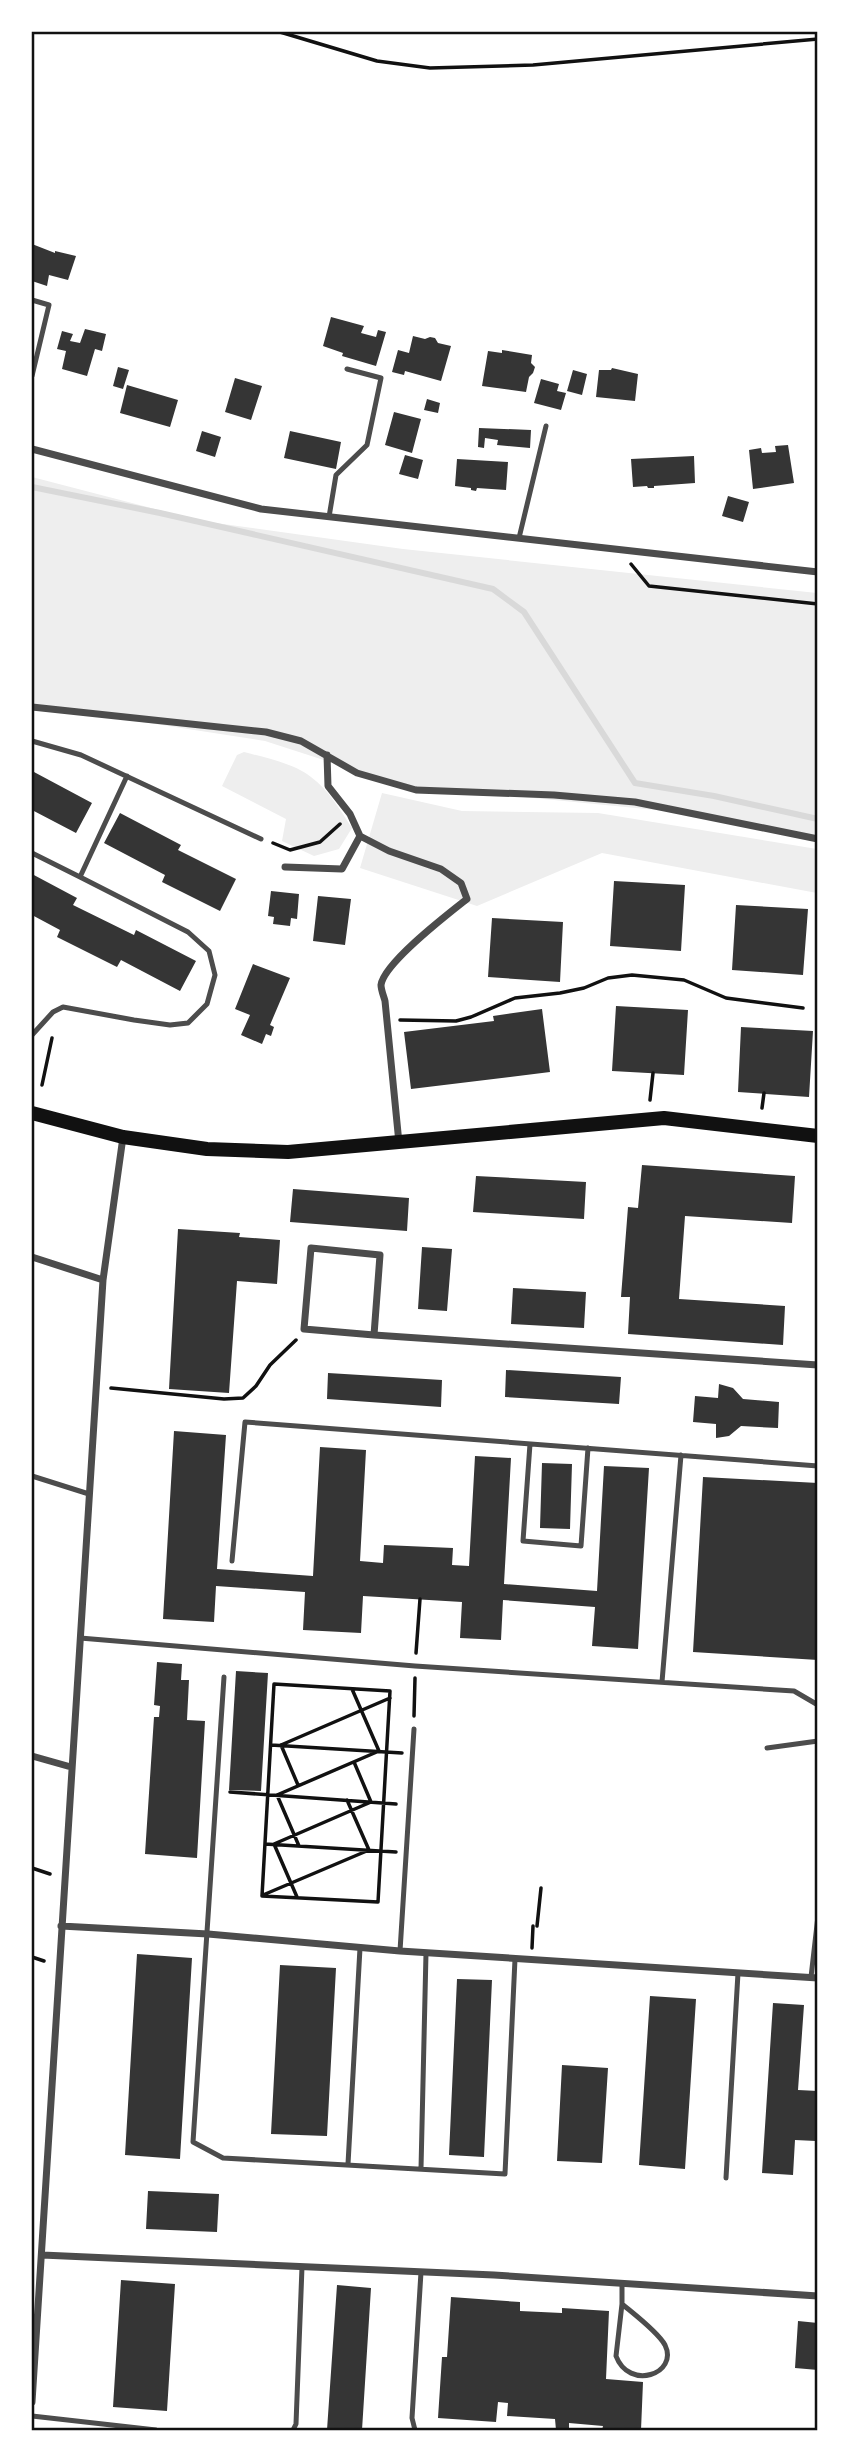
<svg xmlns="http://www.w3.org/2000/svg" width="849" height="2462" font-family="'Zilla Slab',serif">
<rect width="100%" height="100%" fill="#fff"/>
<!-- green -->
<path fill="#eee" d="M32,477L201,521L403,549L817,593V838L697,814L401,785L265,741L32,705Z
M244,752C266,758 293,763 311,777C329,790 340,810 352,828L339,849L314,856L282,841L286,819L222,786L237,755Z
M382,793L462,811L598,813L817,849V893L602,853L477,906L360,868Z"/>
<g fill="none" stroke-linecap="round" stroke-linejoin="round">
<!-- stream -->
<path stroke="#d9d9d9" stroke-width="6" d="M32,487L160,513L493,589L524,612L635,783L714,796L818,819"/>
</g>
<!-- building -->
<path fill="#353535" d="M32,244L55,253V251L76,256L68,280L49,275L47,286L32,281Z
M331,317L364,326L361,333L376,337L378,330L386,332L376,366L342,356L343,353L323,346Z
M85,329L106,334L102,351L95,349L87,376L62,369L66,351L57,349L62,331L73,334L70,341L80,343Z
M413,336L425,339L430,337L435,338L438,343L451,346L441,381L405,371L404,375L392,372L398,350L409,353Z
M502,350L532,355L531,363L535,367L533,373L529,377L526,392L482,386L488,351L502,353Z
M118,367L129,370L123,389L113,386Z
M612,368L638,374L635,401L596,397L599,370H611Z
M573,370L587,374L582,395L567,391Z
M235,378L262,386L251,420L225,412Z
M541,379L559,384L557,391L566,393L561,410L534,403Z
M127,385L178,400L170,427L120,413Z
M427,399L440,403L438,413L424,410Z
M394,412L421,419L412,453L385,445Z
M479,428L531,430L530,448L497,445L498,440L485,438L484,448L478,447Z
M202,431L221,437L215,457L196,451Z
M290,431L341,442L336,469L284,458Z
M788,445L794,483L753,489L749,450L761,448L762,453L776,452L775,446Z
M405,455L423,460L418,479L399,474Z
M694,456L695,483L654,486V488H648L647,486L633,487L631,459Z
M457,459L508,462L506,490L477,488L476,491L471,490V488L455,486Z
M728,496L749,502L743,522L722,516Z
M34,772L92,803L76,833L32,810V776Z
M120,813L181,845L178,850L236,879L220,911L162,882L165,875L104,843Z
M32,874L77,898L73,905L134,935L136,930L196,961L180,991L121,960L117,967L57,937L60,930L32,915Z
M614,881L685,885L681,951L610,946Z
M271,891L299,894L297,919L291,918L290,926L273,924L274,917L268,916Z
M318,896L351,899L345,945L313,941Z
M736,905L808,909L803,975L732,970Z
M492,918L563,922L560,982L488,977Z
M253,964L290,978L270,1025L274,1027L271,1036L266,1034L262,1044L241,1035L250,1015L235,1009Z
M616,1006L688,1010L684,1075L612,1071Z
M542,1009L550,1072L411,1089L404,1032L494,1021L493,1016Z
M741,1027L813,1031L809,1097L738,1092Z
M642,1165L795,1176L792,1223L685,1216L679,1299L785,1306L783,1345L628,1334L630,1297H621L628,1207L638,1208Z
M476,1176L586,1182L584,1219L473,1212Z
M293,1189L409,1198L407,1231L290,1222Z
M178,1229L240,1233L239,1237L280,1240L277,1284L237,1281L229,1393L169,1389Z
M422,1247L452,1249L447,1311L418,1309Z
M513,1288L586,1292L584,1328L511,1324Z
M506,1370L621,1377L619,1404L505,1397Z
M328,1373L442,1380L441,1407L327,1399Z
M719,1384L733,1388L743,1399L779,1402L778,1428L741,1426L729,1436L716,1438V1424L693,1422L695,1396L718,1398Z
M174,1431L226,1435L217,1569L313,1576L320,1447L366,1450L360,1561L383,1563L384,1545L453,1548L452,1565L469,1566L475,1456L511,1458L504,1584L597,1591L604,1466L649,1468L638,1649L592,1646L595,1607L503,1600L501,1640L460,1638L462,1602L363,1596L361,1633L303,1630L305,1592L216,1586L214,1622L163,1619Z
M542,1463L572,1464L570,1529L540,1528Z
M703,1477L818,1483V1660L693,1652Z
M157,1662L182,1664L181,1680H189L187,1720L205,1721L197,1858L145,1854L154,1717H159L160,1706L154,1705Z
M236,1671L268,1673L261,1791L229,1790Z
M137,1954L192,1958L180,2159L125,2155Z
M280,1965L336,1968L327,2136L271,2134Z
M457,1979L492,1980L484,2157L449,2155Z
M650,1996L696,1999L685,2169L639,2165Z
M773,2003L804,2005L798,2090L818,2091L816,2141L795,2140L793,2175L762,2173Z
M562,2065L608,2068L602,2163L557,2161Z
M148,2191L219,2194L217,2232L146,2229Z
M121,2280L175,2284L167,2411L113,2407Z
M337,2285L371,2288L362,2430H327Z
M451,2297L520,2302V2311L562,2313V2308L609,2311L606,2379L643,2382L641,2430H602L603,2426L569,2423V2430H556L555,2419L507,2416L508,2403L498,2402L496,2422L438,2418L442,2357H447Z
M798,2321L818,2323V2370L795,2368Z"/>
<g fill="none" stroke-linecap="round" stroke-linejoin="round">
<!-- path -->
<path stroke="#111" stroke-width="3.5" d="M280,32L377,61L430,68L533,65L818,39
M631,564L649,586L818,604
M273,843L290,850L320,842L340,824
M400,1020L456,1021L471,1017L515,998L560,993L584,988L608,978L632,975L684,980L726,998L803,1008
M42,1085L52,1038
M650,1100L653,1073
M762,1108L764,1093
M111,1388L224,1399L243,1398L256,1386L270,1365L296,1340
M416,1653L420,1599
M274,1684L390,1691L378,1902L262,1896Z
M414,1716L415,1678
M271,1745L402,1753
M298,1785L281,1745L390,1698
M230,1792L396,1804
M265,1844L396,1852
M299,1846L277,1795L379,1751L352,1689
M32,1868L50,1874
M263,1895L369,1850L347,1800
M297,1897L274,1844L371,1802L354,1762
M537,1926L541,1888
M532,1948L533,1926
M32,1957L44,1961"/>
<!-- service -->
<path stroke="#4c4c4c" stroke-width="5" d="M32,300L49,305L32,376
M329,517L336,475L367,445L381,378L347,369
M519,538L546,426
M32,741L81,755L261,839
M32,853L80,877
M32,1035L53,1012L63,1007L134,1020L170,1025L188,1023L207,1004L215,975L209,951L188,932L80,877L127,776
M530,1444L523,1541L581,1546L588,1448
M32,1476L89,1494
M232,1561L245,1422L818,1466
M80,1638L415,1666L794,1691L818,1705
M224,1677L193,2142L223,2158L505,2174L515,1959
M662,1682L681,1455
M767,1748L818,1741
M400,1951L414,1729
M811,1977L818,1916
M348,2164L360,1948
M421,2169L426,1953
M726,2178L738,1973
M622,2304C634,2314 658,2332 665,2345C679,2374 629,2391 616,2356Z
M622,2304V2284
M32,2416L156,2430
M293,2430L296,2424L302,2267
M415,2430L412,2418L421,2272"/>
<!-- minor -->
<path stroke="#4c4c4c" stroke-width="7" d="M32,449L261,509L818,572
M32,707L266,732L301,741L357,773L416,790L554,795L635,802L818,839
M327,755L328,786L350,814L360,836L389,851L441,869L461,883L467,899C448,914 384,963 381,985C381,990 384,997 385,1001L399,1143
M285,867L342,869L360,836
M32,1257L103,1280
M374,1335L380,1255L311,1248L304,1329L374,1335L818,1365
M32,1756L71,1767
M61,1926L208,1934L400,1951L818,1978
M42,2255L494,2275L818,2296
M32,2402L103,1280L123,1137"/>
<!-- secondary -->
<path stroke="#111" stroke-width="14" d="M32,1113L123,1137L207,1149L288,1152L664,1118L818,1136"/>
</g>
<!-- border -->
<rect width="849" height="2462" fill="none" stroke="#ffffff" stroke-width="66"/>
<rect x="33" y="33" width="783" height="2396" fill="none" stroke="#111" stroke-width="2.5"/>
</svg>
